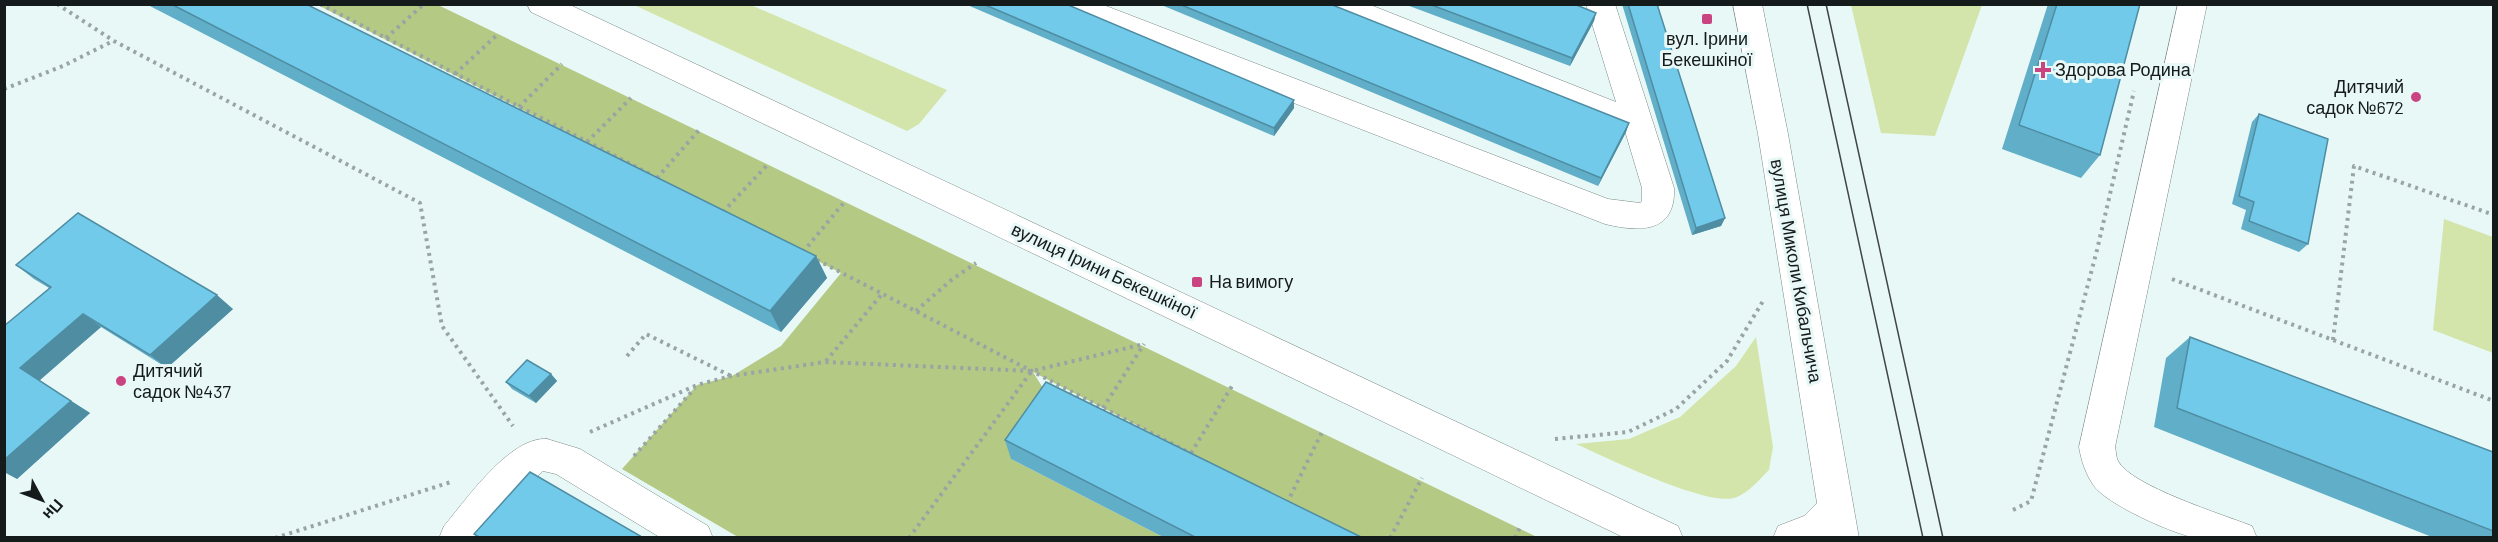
<svg xmlns="http://www.w3.org/2000/svg" width="2498" height="542" font-family="Barlow,sans-serif">
<rect width="100%" height="100%" fill="#e8f8f6"/>
<!-- green -->
<path fill="#d3e5ab" d="M634,5H751L947,90L919,124L907,131Z
M1851,5H1982L1935,136L1881,133Z
M2444,219L2493,237V353L2433,330Z
M1756,337L1773,447L1769,470C1760,479 1749,492 1737,497C1710,509 1606,457 1576,444L1629,439L1680,417L1736,366Z"/>
<!-- forest -->
<path fill="#b4c983" d="M318,5H438L1537,537H1354L1033,372L1051,401L1011,459L1163,537H738L622,469L697,385L732,376L781,346L841,273Z"/>
<g fill="none" stroke-linecap="round" stroke-linejoin="round">
<defs>
<path id="minor" d="M527,4H568L1678,526L1683,538H1625L531,12Z
M1056,4H1101L1608,199L1640,203L1642,201V188L1625,131L1327,12L1323,4H1368L1616,102L1586,4H1615L1674,188C1676,234 1638,232 1605,224L1060,12Z
M1733,4H1762L1788,134L1859,538H1773L1778,526L1804,516L1817,503L1758,134Z
M2178,4H2207L2115,447C2116,451 2116,457 2118,461C2131,486 2224,515 2252,526L2257,538C2237,538 2212,542 2192,537C2169,532 2107,504 2094,486C2086,475 2081,460 2079,447Z
M547,439L580,449L708,526L713,538H661L556,474L543,471L520,493L481,538H439L444,526C466,500 510,436 547,439Z"/>
</defs>
<!-- minor casing -->
<use href="#minor" stroke="#7b8a88" stroke-width="1"/>
<!-- path -->
<path stroke="#99a5a4" stroke-width="4" stroke-dasharray="3 4.5" stroke-linecap="butt" d="M57,4L114,41L420,203L442,326L513,426
M320,4L650,174
M386,38L424,4
M455,74L498,34
M4,89L63,66L113,41
M519,107L562,64
M587,142L631,98
M657,178L699,130
M723,212L769,163
M803,252L846,200
M817,260L1194,455
M2172,279L2494,401
M916,311L950,281L976,263
M2333,340L2354,166L2494,215
M627,356L646,334L731,376
M826,361L882,294
M1103,408L1144,344
M590,432L697,385L731,376L825,362L1032,371L1144,344
M1555,439L1628,432L1676,409L1727,361L1763,301
M1191,453L1232,386
M634,456L695,388
M1287,503L1323,430
M2013,510L2031,501L2097,250L2134,91
M275,538L451,482
M909,538L1031,372
M1390,538L1422,478
M1515,538L1521,525"/>
<!-- minor -->
<use href="#minor" fill="#fff" fill-rule="evenodd"/>
<!-- tram -->
<path stroke="#3f4646" stroke-width="1.5" d="M1807,4L1923,538
M1826,4L1943,538"/>
</g>
<!-- wall -->
<path fill="#61aec8" d="M146,4H306L816,256L827,278L781,332Z
M965,4H1066L1294,100V108L1274,136Z
M1159,4H1330L1629,123L1626,132L1598,186Z
M1404,4H1574L1596,13L1594,21L1570,66Z
M1622,4H1657L1725,218L1721,226L1692,235Z
M2048,4H2140L2100,155L2081,178L2002,149Z
M2259,114L2308,244L2299,252L2241,229L2246,210L2232,204L2252,122Z
M16,265L233,309L167,368L101,327L39,380L90,413L17,479L49,288L34,279Z
M2190,337L2493,452V537H2432L2154,427L2166,358Z
M551,374L557,381L536,403L512,389L506,382Z
M1005,440L1361,537H1163L1011,459Z"/>
<!-- shaded-wall -->
<path fill="#4f8da3" d="M1596,13L1594,21L1570,66L1572,58Z
M1294,100V108L1274,136V128Z
M1629,123L1626,132L1598,186L1601,178Z
M1725,218L1721,226L1692,235L1696,228Z
M816,256L827,278L781,332L770,311Z
M217,295L233,309L167,368L150,355Z
M83,314L101,327L39,381L20,368Z
M551,374L557,381L536,403L529,396Z
M71,401L90,413L17,479L4,472V460Z"/>
<!-- building -->
<path fill="#71cae9" stroke="#4f8da3" stroke-width="1.5" d="M171,4H306L816,256L770,311Z
M983,4H1066L1294,100L1274,128Z
M1179,4H1330L1629,123L1601,178Z
M1429,4H1574L1596,13L1572,58Z
M1628,4H1657L1725,218L1696,228Z
M2057,4H2140L2100,155L2019,125Z
M2259,114L2328,139L2308,244L2249,221L2254,202L2239,196Z
M78,213L217,295L150,355L83,314L20,368L71,401L4,460V326L51,287L16,265Z
M2190,337L2493,452V531L2177,408Z
M527,360L551,374L529,396L506,382Z
M1046,382L1361,537H1195L1005,440Z
M530,472L642,537H479L474,534Z"/>
<!-- markers -->
<g fill="#cb4482" stroke="#e8f8f6" stroke-width="2">
<rect x="1701" y="13" width="12" height="12" rx="3"/>
<path d="M2040 61h6v6h6v6h-6v6h-6v-6h-6v-6h6z"/>
<circle cx="2416" cy="97" r="6"/>
<rect x="1191" y="276" width="12" height="12" rx="3"/>
<circle cx="121" cy="381" r="6"/>
</g>
<g text-anchor="middle" stroke-width="6" stroke-linejoin="round" paint-order="stroke">
<!-- poi labels -->
<g font-size="18" fill="#151a1a" stroke="#e8f8f6" text-anchor="start">
<text x="1707" y="45" text-anchor="middle">вул. Ірини<tspan x="1707" dy="21">Бекешкіної</tspan></text>
<text x="2055" y="76">Здорова Родина</text>
<text x="2404" y="93" text-anchor="end">Дитячий<tspan x="2404" dy="21">садок №672</tspan></text>
<text x="1209" y="288">На вимогу</text>
<text x="133" y="377">Дитячий<tspan x="133" dy="21">садок №437</tspan></text>
</g>
<!-- street labels -->
<g font-size="18" fill="#151a1a" stroke="#e8f8f6">
<text transform="translate(1104 271) rotate(25)" y="6">вулиця Ірини Бекешкіної</text>
<text transform="translate(1796 271) rotate(80)" y="6">вулиця Миколи Кибальчича</text>
</g>
</g>
<!-- border -->
<rect width="2498" height="542" fill="none" stroke="#151a1a" stroke-width="12"/>
<!-- north arrow -->
<g transform="translate(42 500) rotate(131)" stroke="#e8f8f6" stroke-width="4.5" paint-order="stroke">
<path d="M0-4.5L10 22L0 15L-10 22Z" fill="#151a1a"/>
<text y="-9" font-size="16" font-weight="bold" text-anchor="middle" fill="#151a1a">Пн</text>
</g>
</svg>
